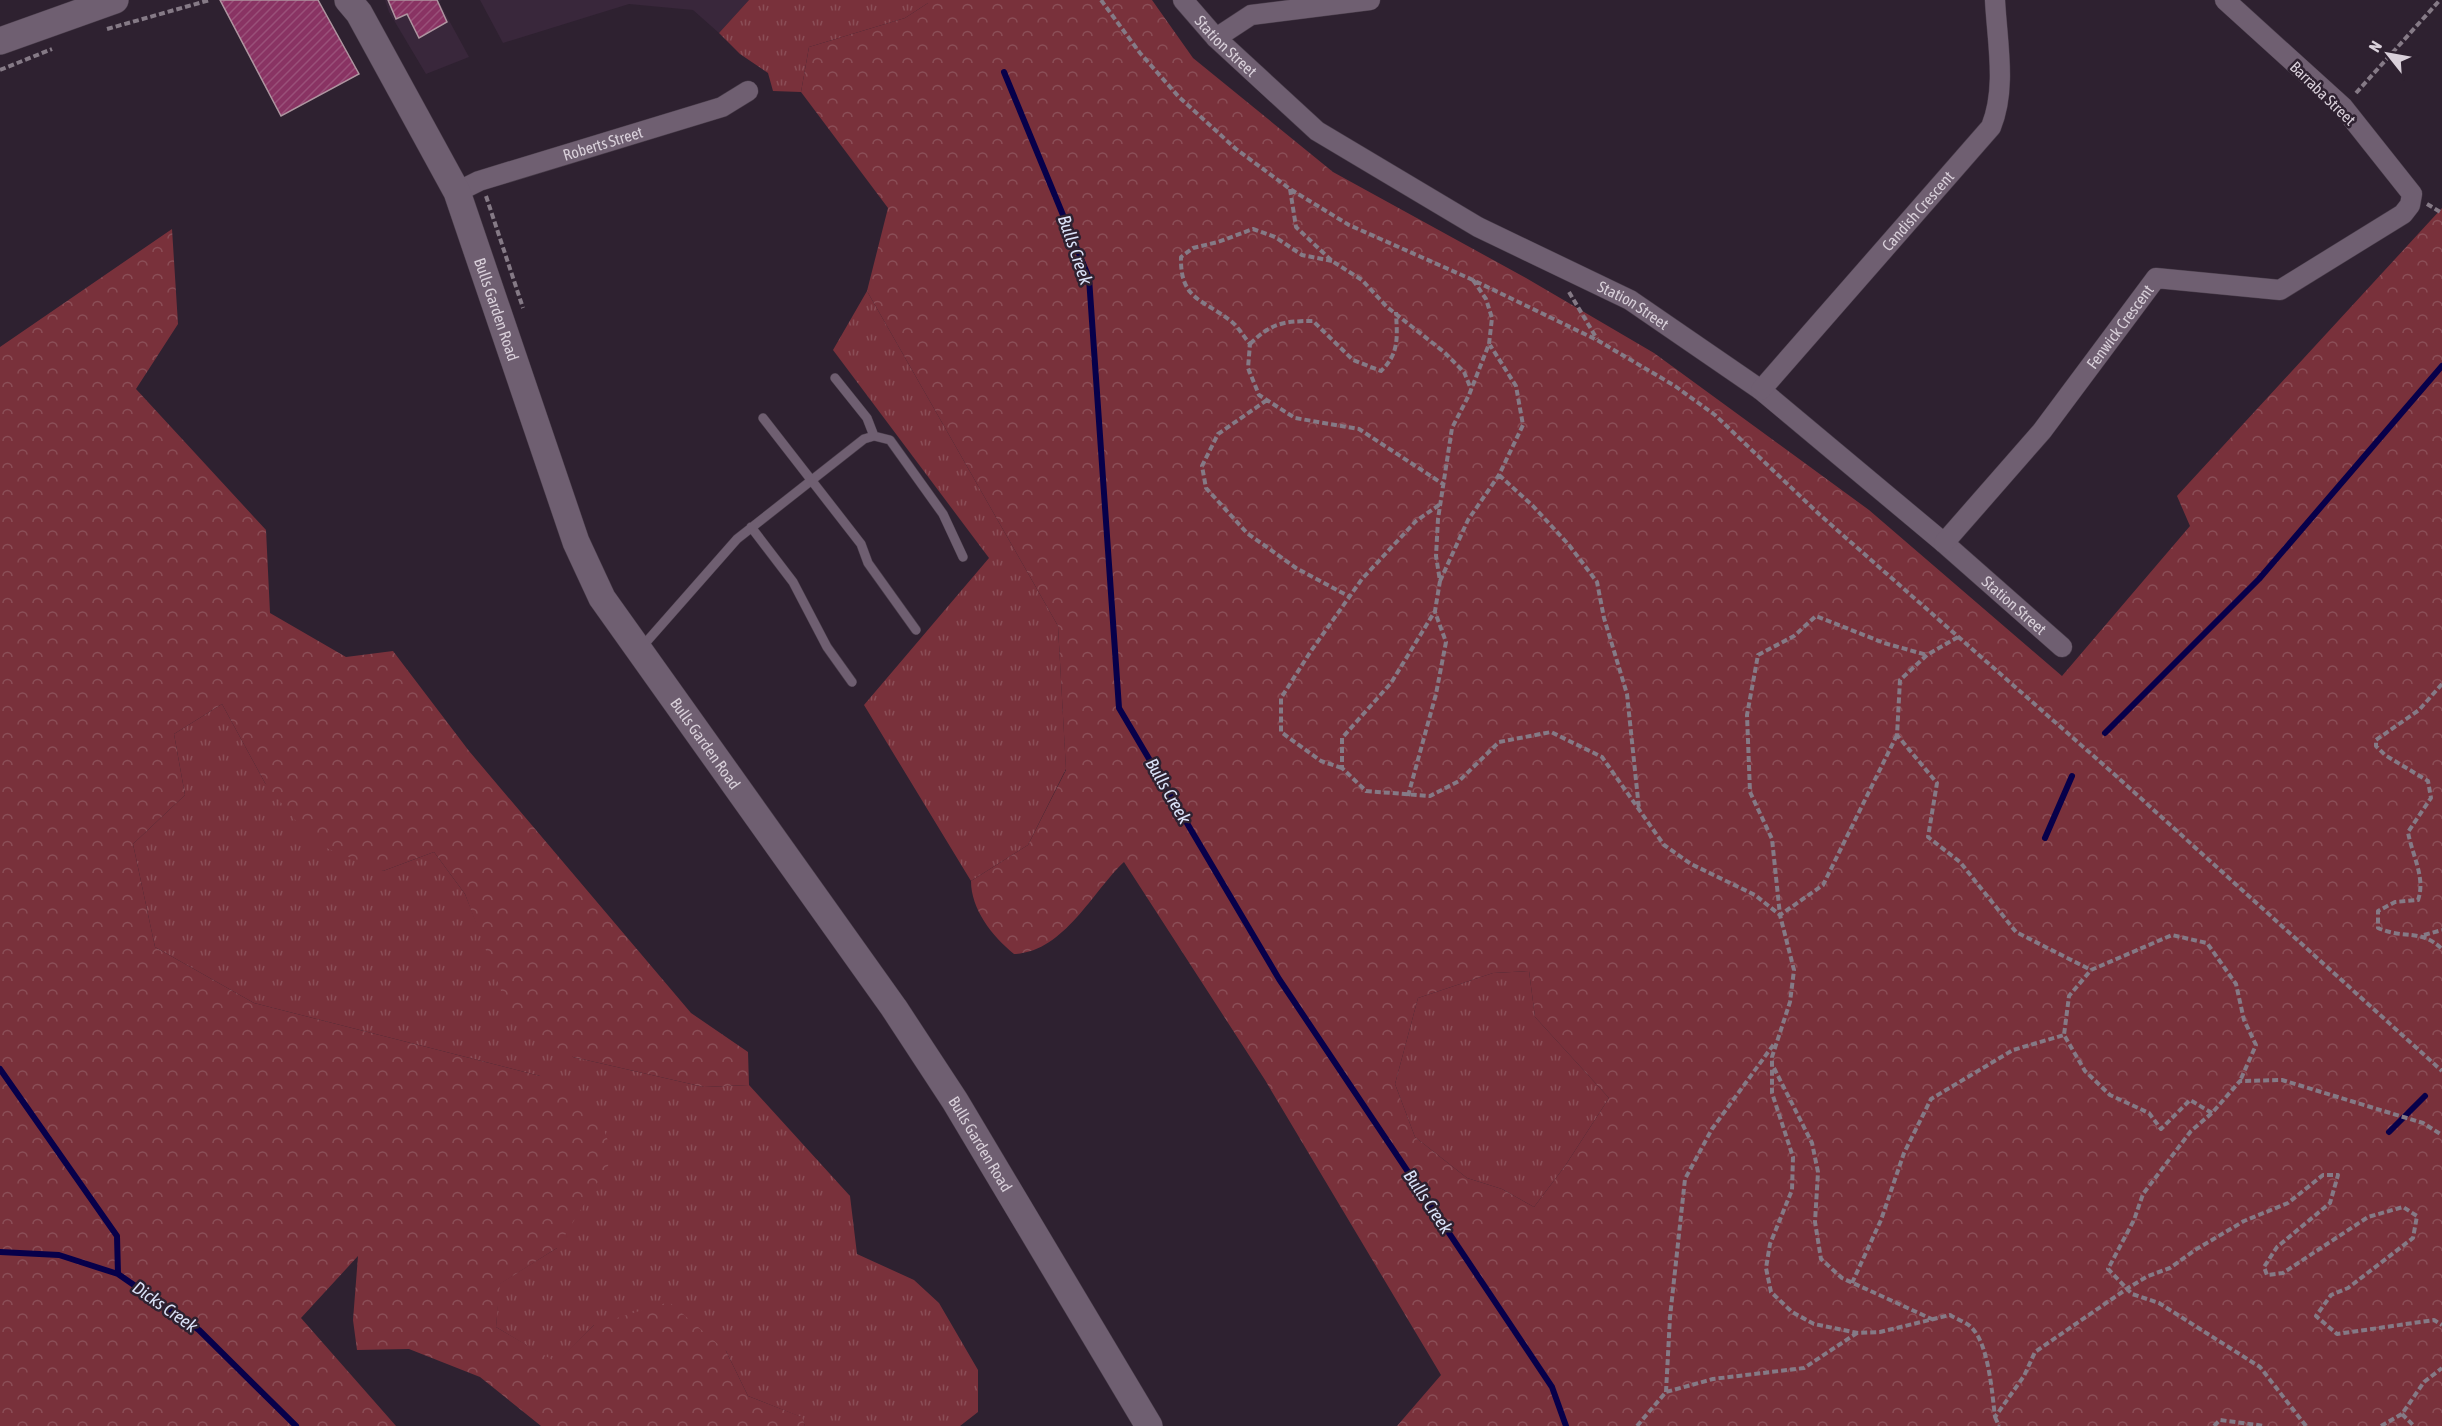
<svg xmlns="http://www.w3.org/2000/svg" width="2442" height="1426" font-family="'Asap Condensed',sans-serif">
<defs>
<pattern id="grass-tufts" width="24" height="20" patternUnits="userSpaceOnUse" patternTransform="scale(1.5)"><rect width="24" height="20" fill="#79313b"/><path d="M3 7l-1-3M5 7V3M7 7l1-3M15 17l-1-3M17 17v-4M19 17l1-3" fill="none" stroke="#8b4e57"/></pattern>
<pattern id="forest-crowns" width="20" height="18" patternUnits="userSpaceOnUse" patternTransform="scale(1.5)"><rect width="20" height="18" fill="#79313b"/><path d="M2 6a3 3 0 1 1 6 0M12 15a3 3 0 1 1 6 0" fill="none" stroke="#8b4e57"/></pattern>
<pattern id="building-hatch" width="6" height="6" patternUnits="userSpaceOnUse" patternTransform="scale(1.5)"><rect width="6" height="6" fill="#893363"/><path d="M-1 1l2-2M0 6l6-6M5 7l2-2" fill="none" stroke="#995079"/></pattern>
</defs>
<rect width="100%" height="100%" fill="#2e2130"/>
<!-- built -->
<path fill="#39273b" d="M385,0H441L439,2L469,57L426,74L389,12Z
M480,0H749L719,33L693,10L629,4L503,43Z"/>
<!-- grass -->
<path fill="url(#grass-tufts)" d="M749,0H928V3L905,18L809,47L801,92L773,91L768,73L740,54L719,33Z
M867,291L1058,626L1066,769L1028,845L971,881L864,705L989,558L833,350Z
M222,704L265,783L383,871L434,852L465,894L486,947L573,1057L704,1087L749,1085L850,1196L857,1254L914,1280L939,1303L978,1370V1412L960,1426H805L801,1417L748,1396L726,1351L594,1325L556,1363L496,1327L499,1284L557,1248L540,1076L254,1003L155,947L133,844L185,795L174,734Z
M1529,971L1535,1017L1609,1098L1565,1166L1534,1207L1502,1189L1467,1178L1415,1137L1395,1084L1418,998L1493,973Z"/>
<!-- forest -->
<path fill="url(#forest-crowns)" fill-rule="evenodd" d="M928,0H1152L1193,58L1333,172L1526,278L1654,353L1869,510L2062,676L2190,526L2177,496L2442,208V1426H1397L1441,1375L1265,1080L1124,862C1092,892 1064,952 1014,954C992,936 971,909 971,881L1028,845L1066,770L1058,626L867,291L888,208L801,92L809,47L905,18L928,3ZM1529,971L1535,1017L1609,1098L1565,1166L1534,1207L1502,1189L1467,1178L1415,1137L1395,1084L1418,998L1493,973Z
M172,229L178,324L136,389L266,530L270,613L346,657L393,651L469,751L691,1013L748,1052L749,1085L704,1087L573,1057L513,1023L465,894L434,852L383,871L314,843L265,783L222,704L174,734L185,795L133,844L155,947L254,1003L540,1076L598,1115L614,1156L557,1248L500,1284L496,1327L556,1362L594,1325L669,1302L726,1351L748,1396L802,1417L805,1426H541L480,1377L409,1349L357,1350L353,1320L358,1256L301,1318L396,1426H0V347Z"/>
<g fill="none" stroke-linecap="round" stroke-linejoin="round">
<!-- stream -->
<path stroke="#07004a" stroke-width="6" d="M1004,72L1089,278L1119,708L1279,979L1552,1387L1566,1426
M2105,733L2259,579L2442,366
M2045,838L2072,776
M0,1069L117,1236L118,1274
M2389,1132L2425,1096
M0,1252L59,1255L118,1274L199,1330L296,1426"/>
</g>
<!-- building -->
<path fill="url(#building-hatch)" stroke="#ae95a0" stroke-width="1.5" d="M220,0H318L359,74L281,116Z
M388,0H437L447,22L419,38L407,14L396,19Z"/>
<g fill="none" stroke-linecap="round" stroke-linejoin="round">
<defs>
<path id="lane" d="M835,378L867,418L874,436
M763,418L861,544L868,563L916,630
M751,527L793,582L827,647L852,682
M641,648L737,539L864,439L874,436L890,440L943,514L963,557"/>
<g id="street">
<path id="s1" d="M1183,0L1216,38L1317,131L1478,227L1630,300L1761,390L1944,543L2062,647"/>
<path d="M1216,38L1251,15L1370,0"/>
<path id="s2" d="M457,192L479,181L722,107L748,91"/>
<path id="s3" d="M1761,390L1991,127C2007,88 1997,41 1995,0"/>
<path id="s4" d="M1944,543L2042,431L2156,278L2280,290L2403,214L2410,205L2412,194L2343,107L2225,0"/>
</g>
<g id="secondary">
<path id="s5" d="M348,0L359,13L457,192L576,542L602,598L894,1008L955,1101L1149,1426"/>
<path d="M0,41L115,0"/>
</g>
</defs>
<!-- lane casing -->
<use href="#lane" stroke="#493d4a" stroke-width="10"/>
<!-- street casing -->
<use href="#street" stroke="#493d4a" stroke-width="21"/>
<!-- secondary casing -->
<use href="#secondary" stroke="#493d4a" stroke-width="28"/>
<!-- path -->
<path stroke="#857a86" stroke-width="4" stroke-dasharray="6 3" stroke-linecap="butt" d="M1101,0L1140,53L1179,97L1236,149L1290,189L1349,225L1473,280L1597,340L1675,386L1715,415L1820,515L2114,774L2442,1071
M107,29L210,0
M0,70L52,49
M2356,93L2440,0
M1290,189L1296,227L1332,261L1362,280L1387,307L1444,352L1464,372L1471,389
M486,196L523,308
M2427,204L2442,213
M1332,261L1302,255L1275,237L1253,229L1218,242L1193,248L1181,257C1180,301 1204,299 1232,322C1239,328 1244,337 1250,344L1248,368L1259,395L1295,418L1359,429L1443,484
M1473,280L1486,299L1492,318L1489,344L1469,395L1452,428L1438,519L1436,556L1440,581L1435,611L1391,683L1342,738V768L1366,791L1430,796L1459,781L1499,742L1551,732L1602,757L1664,845L1691,864L1755,895L1780,915L1794,970L1790,1002L1772,1057V1093L1793,1157L1792,1190L1770,1244L1766,1268L1771,1292L1792,1312L1814,1324L1858,1333L1880,1332L1950,1315C1956,1319 1966,1322 1971,1327C1989,1344 1992,1393 1995,1417L2024,1376L2035,1352L2128,1288L2148,1276L2170,1268L2195,1250L2244,1221L2288,1203L2323,1175H2338L2330,1203L2277,1247L2264,1267L2267,1275L2283,1273L2368,1217L2403,1207L2417,1216L2413,1238L2348,1288L2331,1295L2316,1316L2337,1334L2434,1320L2442,1325
M1569,292L1597,339
M1250,344C1271,323 1284,321 1313,321L1353,360L1381,371C1400,353 1397,336 1396,312
M1267,400L1218,434L1202,466L1206,488L1247,533L1296,568L1350,597
M1499,475L1533,506L1569,545L1597,582L1604,618L1627,694L1639,809
M1440,581L1468,520L1499,475L1523,425L1516,386L1490,345
M1958,637L1927,655L1900,680L1897,735L1937,783L1928,837L1960,862L2016,932L2091,970
M2442,684L2419,710L2376,740V746L2385,755L2428,781L2431,798L2408,832C2412,855 2426,878 2418,900L2395,902L2378,911V928C2405,940 2420,928 2442,949
M1897,735L1823,885L1780,915L1772,839L1750,792L1747,715L1758,655L1794,636L1816,616L1884,643L1927,655
M1342,768L1321,761L1281,732V698L1311,651L1362,579L1416,521L1439,505
M1408,796L1436,694L1446,642L1435,612
M2424,935L2442,930
M1774,1068L1812,1143L1818,1172L1815,1222L1821,1259L1842,1278L1934,1320
M2212,1113L2190,1100L2161,1129L2149,1113L2110,1095L2085,1071L2064,1035L2069,996L2091,970L2172,935L2207,943L2236,984L2244,1020L2256,1045L2240,1081
M1852,1283L1881,1220L1904,1153L1931,1099L2013,1050L2064,1035
M1666,1392L1670,1317L1685,1179L1712,1129L1774,1044
M2402,1414L2414,1426
M1995,1417L1999,1426
M1637,1426L1666,1392L1713,1379L1804,1368L1857,1333
M2214,1426L2220,1420L2265,1426
M2306,1426L2260,1367L2159,1303L2132,1294L2108,1269L2134,1220L2143,1194L2191,1131L2212,1113L2240,1081L2282,1080L2423,1123L2442,1135
M2381,1426L2402,1414L2424,1382L2442,1368"/>
<!-- lane -->
<use href="#lane" stroke="#6f5f71" stroke-width="9"/>
<!-- street -->
<use href="#street" stroke="#6f5f71" stroke-width="20"/>
<!-- secondary -->
<use href="#secondary" stroke="#6f5f71" stroke-width="27"/>
</g>
<g text-anchor="middle" stroke-width="5" stroke-linejoin="round" paint-order="stroke">
<!-- street labels -->
<g font-size="16" fill="#d9d0da" stroke="#2e2130">
<text dy="6" stroke="none"><textPath href="#s1" startOffset="63">Station Street</textPath></text>
<text transform="translate(2323 93) rotate(44)" y="6">Barraba Street</text>
<text dy="6" stroke="none"><textPath href="#s2" startOffset="154">Roberts Street</textPath></text>
<text dy="6" stroke="none"><textPath href="#s3" startOffset="238">Candish Crescent</textPath></text>
<text dy="6" stroke="none"><textPath href="#s1" startOffset="549">Station Street</textPath></text>
<text dy="6" stroke="none"><textPath href="#s5" startOffset="345">Bulls Garden Road</textPath></text>
<text dy="6" stroke="none"><textPath href="#s4" startOffset="279">Fenwick Crescent</textPath></text>
<text dy="6" stroke="none"><textPath href="#s1" startOffset="1035">Station Street</textPath></text>
<text dy="6" stroke="none"><textPath href="#s5" startOffset="831">Bulls Garden Road</textPath></text>
<text dy="6" stroke="none"><textPath href="#s5" startOffset="1317">Bulls Garden Road</textPath></text>
</g>
<!-- water labels -->
<g font-size="18" font-style="italic" fill="#dbe3f9" stroke="#2e2130">
<text transform="translate(1075 250) rotate(71)" y="6">Bulls Creek</text>
<text transform="translate(1168 791) rotate(60)" y="6">Bulls Creek</text>
<text transform="translate(1428 1202) rotate(56)" y="6">Bulls Creek</text>
<text transform="translate(165 1307) rotate(35)" y="6">Dicks Creek</text>
</g>
</g>
<!-- north arrow -->
<g transform="translate(2388 54) rotate(301)" stroke="#2e2130" stroke-width="4.5" paint-order="stroke">
<path d="M0-4.5L10 22L0 15L-10 22Z" fill="#d9d0da"/>
<text y="-9" font-size="16" font-weight="bold" text-anchor="middle" fill="#d9d0da">N</text>
</g>
</svg>
